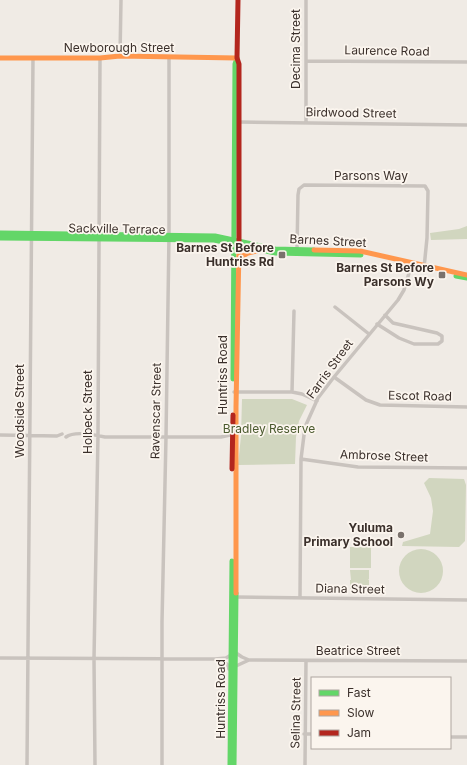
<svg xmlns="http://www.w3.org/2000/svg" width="467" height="765" font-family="Inter,sans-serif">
<rect width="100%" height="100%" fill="#f0ebe5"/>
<!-- green -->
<path fill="#d1d6bf" d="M467,226V239L431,240L430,233L459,229Z
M242,399H292L307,405L299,421L296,437L295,464L238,465L241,436Z
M429,478L464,479L466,485L465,541L459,547L402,546L403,542L430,534L433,511L431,498L424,483Z
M350,547H371V568H350Z
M399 571a22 22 0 1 1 44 0a22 22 0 1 1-44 0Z
M350,570H369V579L368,580H369V589H350V580H351Z"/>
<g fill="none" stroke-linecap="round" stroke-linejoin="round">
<!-- street -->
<path stroke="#c9c3be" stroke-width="3.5" d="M120,56L121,0
M306,61L467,62
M238,122L467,125
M306,123V0
M297,250L298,195L299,189L304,185L425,186L428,191L427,238L424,268
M335,307L369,334
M377,324L399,338L414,344H438L442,341V336L437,333L393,323L385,315
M334,377L366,400L380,405L467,407
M234,392H292L302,394L317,401
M292,392L294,311
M0,435L57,436L62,434
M66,437C74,431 96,435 105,437H221L230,435L232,432
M301,459L358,467L467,468
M235,597L467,600
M300,598L301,459L305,427L318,398L334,377L398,300L404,290L412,263
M236,653L242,657L249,660
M0,658L215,659L226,658L231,655
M216,659L227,664L229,669
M236,666L249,660L467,661
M304,734H312
M450,737H467
M27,765L33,58
M95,765L94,659L98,435L100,58
M162,765V622L166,437L169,235V58
M305,765L306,661"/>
<!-- fast -->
<path stroke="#63d668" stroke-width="5" d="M0,233L215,236L275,249L314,250
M0,238L214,240L275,253L361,255
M456,276L467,278
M233,379L235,64L237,58
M230,765L232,561
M234,765L236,593"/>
<!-- slow -->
<path stroke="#ff974d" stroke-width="5" d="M0,58H100L120,56L237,58
M314,250L360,251L467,275
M239,258L248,253L257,251
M236,593V407L239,247"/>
<!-- jam -->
<path stroke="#b3261e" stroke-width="5" d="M238,0L237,58L239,64V247
M232,469L233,415"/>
</g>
<!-- markers -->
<g fill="#7a716c" stroke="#fbf5ee" stroke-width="1.5">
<rect x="278" y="251" width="8" height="8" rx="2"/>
<rect x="438" y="271" width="8" height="8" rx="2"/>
<circle cx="401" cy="535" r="4"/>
</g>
<g text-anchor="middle" stroke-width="3.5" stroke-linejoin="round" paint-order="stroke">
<!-- street labels -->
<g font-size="12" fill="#3b302b" stroke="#fbf5ee">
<text x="119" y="52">Newborough Street</text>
<text transform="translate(296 49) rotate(-90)" y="4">Decima Street</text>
<text transform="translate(387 51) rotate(1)" y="4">Laurence Road</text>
<text transform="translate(351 113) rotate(1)" y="4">Birdwood Street</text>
<text x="371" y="180">Parsons Way</text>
<text transform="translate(117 229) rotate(1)" y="4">Sackville Terrace</text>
<text transform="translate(328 241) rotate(3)" y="4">Barnes Street</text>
<text transform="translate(330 369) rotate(-54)" y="4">Farris Street</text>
<text transform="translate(223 375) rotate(-90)" y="4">Huntriss Road</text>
<text transform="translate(420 396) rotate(1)" y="4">Escot Road</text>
<text transform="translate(20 411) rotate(-90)" y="4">Woodside Street</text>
<text transform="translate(156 411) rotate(-89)" y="4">Ravenscar Street</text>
<text transform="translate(88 412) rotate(-90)" y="4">Holbeck Street</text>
<text transform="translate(384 456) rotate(2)" y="4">Ambrose Street</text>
<text transform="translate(350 589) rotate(1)" y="4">Diana Street</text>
<text x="358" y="655">Beatrice Street</text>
<text transform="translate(221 699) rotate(-90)" y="4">Huntriss Road</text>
<text transform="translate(296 713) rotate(-89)" y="4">Selina Street</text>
</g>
<!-- poi labels -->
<g font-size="12" font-weight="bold" fill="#3b302b" stroke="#fbf5ee" text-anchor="end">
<text x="274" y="252">Barnes St Before<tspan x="274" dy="14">Huntriss Rd</tspan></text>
<text x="434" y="272">Barnes St Before<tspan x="434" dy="14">Parsons Wy</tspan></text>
<text x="393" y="532">Yuluma<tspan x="393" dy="14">Primary School</tspan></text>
</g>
<!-- park labels -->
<g font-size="12" fill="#4a5a2e" stroke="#fbf5ee">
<text x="269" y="433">Bradley Reserve</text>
</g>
</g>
<!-- legend -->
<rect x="311" y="677" width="140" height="72" fill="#fbf5ee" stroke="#aea6a0"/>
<rect x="319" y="690" width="20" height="6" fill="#63d668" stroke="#aea6a0"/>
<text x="347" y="697" font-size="12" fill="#3b302b">Fast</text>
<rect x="319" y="710" width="20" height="6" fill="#ff974d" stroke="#aea6a0"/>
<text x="347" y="717" font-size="12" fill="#3b302b">Slow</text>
<rect x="319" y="730" width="20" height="6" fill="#b3261e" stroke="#aea6a0"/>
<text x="347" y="737" font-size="12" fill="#3b302b">Jam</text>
</svg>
